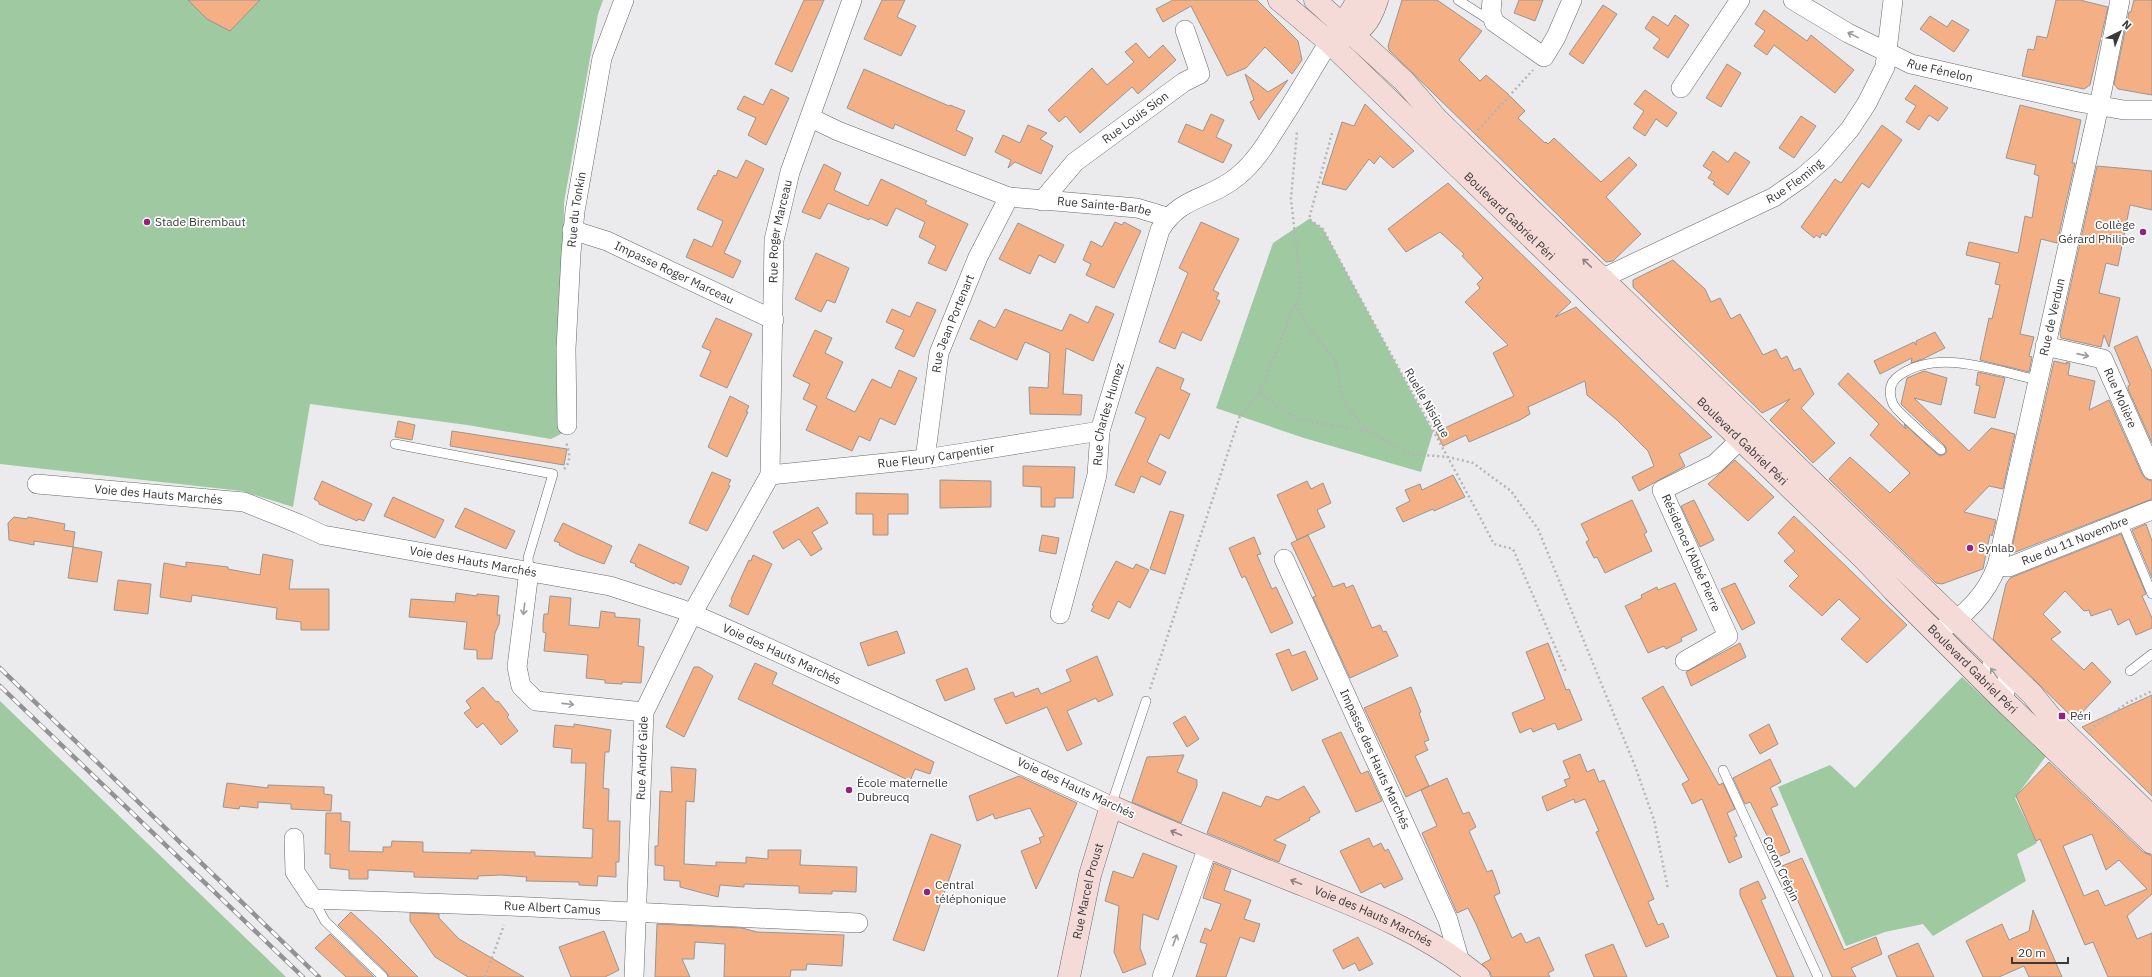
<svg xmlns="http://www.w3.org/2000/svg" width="2152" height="977" font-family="'IBM Plex Sans',sans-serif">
<rect width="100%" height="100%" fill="#ebebee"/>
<!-- green -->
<path fill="#9ec9a1" d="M0,0H603L598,14L564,202L561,434L551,439L467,425L310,404L293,507L242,491L0,464Z
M1309,219L1323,229L1433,432L1421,472L1304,438L1216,408L1273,243Z
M1962,677L2046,756L2015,798L2037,843L2017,854L2026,881L1933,936L1923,924L1885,932L1846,946L1778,787L1830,765L1855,788Z
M0,701L286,977H0Z"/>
<!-- building -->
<path fill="#f5af84" stroke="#989695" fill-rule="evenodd" d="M188,0H260L230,31L207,19Z
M804,0H824L792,72L775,64Z
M882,0H905L897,17L916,26L901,56L864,39Z
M1173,0H1257L1298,41L1302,60L1292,74L1265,47L1246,68L1227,76L1191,6L1163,22L1156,9Z
M1402,0H1437L1482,31L1459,60L1480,81L1486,75L1508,94L1525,111L1518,118L1545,143L1546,142L1548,144L1554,138L1601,182L1629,157L1637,165L1606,197L1641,234L1613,261L1606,262L1389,50L1388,46Z
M1519,0H1543L1535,21L1514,13Z
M2056,0H2080L2108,7L2090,85L2084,89L2022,76L2028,49L2034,50L2037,36L2047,38Z
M2134,0H2152V95L2118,89L2114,84L2129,12H2131Z
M1603,5L1617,14L1583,64L1569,54Z
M1764,10L1807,41L1811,35L1854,70L1835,93L1774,45L1767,55L1754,46L1765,31L1755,24Z
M1675,15L1689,25L1668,58L1653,48L1660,39L1645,28L1653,16L1668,26Z
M1930,16L1947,27L1952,20L1969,30L1954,52L1920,29Z
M1136,43L1149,58L1163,45L1176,60L1138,94L1132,87L1080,133L1066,116L1059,122L1048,110L1092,68L1107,85L1134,62L1125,52Z
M1727,64L1741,73L1721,107L1706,98Z
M864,69L949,106L950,105L965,111L956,130L973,138L965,156L895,124L893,129L847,108Z
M1245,74L1268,92L1288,80L1259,120L1250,102L1254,100Z
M1915,85L1948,108L1938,121L1929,115L1919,130L1906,122L1916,106L1905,99Z
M771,89L789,98L766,145L748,135L756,118L737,109L744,96L763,105Z
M1645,90L1677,113L1667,127L1656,119L1645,136L1633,128L1644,111L1634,104Z
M1365,104L1414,151L1393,168L1380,156L1374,164L1369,159L1346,190L1322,184L1342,122L1354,126Z
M2020,105L2081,120L2072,163H2075L2057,243L2041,239L2020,334L2034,337L2029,356L2032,357L2029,372L1980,360L1989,318L1992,319L2000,285L1995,284L2000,263L1966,255L1969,242L2018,253L2025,216L2032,218L2039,176L2034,174L2036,165L2006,158Z
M1211,114L1224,120L1216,137L1232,145L1223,163L1178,142L1186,124L1203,131Z
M1801,116L1816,126L1794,158L1779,148Z
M1028,125L1047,133L1040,139L1053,146L1041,174L1015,162L1008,168L1011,160L995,152L1003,135L1020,143Z
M1882,125L1902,140L1869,188L1862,183L1826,236L1822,233L1820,238L1816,235L1814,238L1801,227L1835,179L1841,183Z
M1713,151L1728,162L1735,152L1750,162L1728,195L1713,184L1715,182L1708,178L1712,172L1703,166Z
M746,160L764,169L724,253L741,261L733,278L686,257L694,239L712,247L723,221L697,209L714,175L716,176L718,170L737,178Z
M824,164L841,173L834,190L868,206L881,179L927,201L925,204L968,224L946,271L928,263L936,246L919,237L925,222L896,208L887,226L870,218L869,220L828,203L820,219L802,212Z
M2097,166L2152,171V210L2130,205L2118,266L2106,263L2099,293L2120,298L2109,347L2104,335L2101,347L2061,338L2060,333Z
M1448,183L1571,302L1555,317L1576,307L1712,437L1679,454L1685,466L1639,491L1632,477L1654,466L1648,451L1617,420L1587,395L1585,381L1528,407L1530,414L1520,420L1469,442L1466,435L1443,446L1436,432L1514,396L1493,353L1508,345L1465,302L1480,288L1477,284L1483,278L1462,256L1464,254L1440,232L1406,252L1388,229Z
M1115,222L1122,225L1124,222L1141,231L1114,288L1086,275L1091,264L1083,260L1091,241L1102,247Z
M1201,222L1239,239L1213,290L1219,293L1216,299L1220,301L1201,341L1182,332L1175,349L1159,342L1188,273L1179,268Z
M1018,223L1064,245L1055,263L1039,255L1030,274L999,259Z
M816,253L849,268L835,303L827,300L821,312L795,299Z
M1673,260L1705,289L1711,302L1720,298L1731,319L1740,314L1763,355L1776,349L1781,359L1787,356L1794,371L1800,368L1814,394L1801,408L1835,443L1813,463L1770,420L1790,399L1762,413L1633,287V280Z
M917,302L936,310L914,357L895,348L904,330L886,322L892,309L910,317Z
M1096,306L1114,314L1093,361L1066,348L1063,394L1082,395L1081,415L1030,414L1029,387L1048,388L1050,353L1025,342L1017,360L970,339L979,320L995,328L1005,309L1062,331L1070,314L1088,323Z
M716,318L752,334L727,388L700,376L711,351L702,347Z
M815,330L832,338L825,353L843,362L826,398L855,412L872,379L891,388L899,370L917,378L895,425L880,418L870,441L859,436L852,451L806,430L817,406L803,399L810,384L793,376Z
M1935,332L1945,348L1923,359L1911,363L1912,358L1880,374L1874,361L1914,342L1916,345V341Z
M2137,336L2152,371V443L2128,389V386L2130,385L2114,347Z
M2054,361L2067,364L2066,362L2070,363L2068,375L2095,381L2089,410L2109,400L2142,474L2146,479L2152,481V499L2013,553L2011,552Z
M1157,367L1184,379L1180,389L1190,394L1169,439L1160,434L1147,462L1166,472L1160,485L1141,476L1134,493L1115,485L1146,418L1135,413Z
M1924,371L1947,378L1941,405L1914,398L1969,451L1991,428L2015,434L2003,489L1989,486L1964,512L1996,520L1992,536L1990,534L1983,569L1942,584L1936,583L1829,479L1850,457L1890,493L1910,473L1870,435L1879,424L1838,384L1848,373L1906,429L1904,424L1937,454L1940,456L1945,454L1947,451L1945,446L1901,404L1907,378Z
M1978,372L2005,378L1995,418L1974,413L1980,386L1976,385Z
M730,396L749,406L746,412H748L727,457L708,447Z
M398,421L415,425L412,440L395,437Z
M452,431L567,449L564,465L450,446Z
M1735,460L1774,497L1748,521L1708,484Z
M1023,466L1075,467L1073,498H1055V507H1041V487L1023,486Z
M712,472L731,480L728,485L730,486L707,531L689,523Z
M1453,475L1465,497L1434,511L1433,509L1403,522L1396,508L1410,501L1405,490L1420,484L1422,490Z
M940,480L991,481V507L940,508Z
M322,481L372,504L364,521L358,519L357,521L319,504V502L314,499Z
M1307,481L1311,489L1323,483L1331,503L1317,510L1325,527L1297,540L1277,495Z
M856,493L908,494V514H888V535H873V514H856Z
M393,497L444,520L435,538L384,516Z
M1632,500L1647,532L1644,534L1652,551L1605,573L1597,557L1594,558L1586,542L1589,540L1581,524Z
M1694,500L1714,540L1700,547L1681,506Z
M818,507L828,523L812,532L822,549L811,556L799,539L783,549L773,532Z
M465,508L515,531L506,549L455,527Z
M1170,511L1184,515L1165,574L1150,569Z
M1794,516L1907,625L1867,663L1841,639L1860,619L1839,599L1822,616L1789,586L1799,576L1784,561L1795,551L1778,533Z
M14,517L27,519L28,517L65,524L64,530L75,532L73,547L34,541V545L9,540L8,523Z
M563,523L612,546L604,564L577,554L559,545L560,543L554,541Z
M2146,524L2152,541V578L2132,530Z
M2121,534L2146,594L2142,596L2152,618V628L2136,635L2129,619L2118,625L2111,609L2091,616L2089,610L2084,611L2065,591L2043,614L2061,632L2051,639L2084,670L2092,662L2111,682L2075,720L1993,639L2006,584L2010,578Z
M1042,535L1059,538L1056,554L1039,551Z
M1308,535L1333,587L1344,583L1346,588L1353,585L1372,628L1380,625L1383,632L1386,631L1398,656L1350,678L1313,597L1316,596L1291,543Z
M1254,537L1261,554L1257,555L1272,589L1276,587L1293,623L1271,633L1245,576L1242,578L1229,548Z
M639,544L689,567L681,585L675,582L674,584L635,566L636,564L630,562Z
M73,547L102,552L97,582L68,578Z
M263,554L293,560L289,589H329V630H301V622L276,619L277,608L192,595L191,602L160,597L164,563L186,567V562L228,567V569L260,575Z
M753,555L772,564L748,615L729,606L732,601L731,599L749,560L751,561Z
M1116,561L1133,569L1136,564L1149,570L1130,608L1118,601L1109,619L1091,611L1094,606L1092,605Z
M118,580L151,584L148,614L114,610Z
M1675,583L1697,630L1681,638L1682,641L1666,649L1664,646L1648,653L1625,606L1642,598L1641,595L1657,587L1658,590Z
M1735,583L1755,623L1742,630L1721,589Z
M456,593L477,596V594L499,596L497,615H500L499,624L495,633L492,659H477V650L464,649L467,622L409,617L411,599L455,602Z
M550,596L571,598L569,625L599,628L601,611L615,613V617L640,619L638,646L644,647L641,683L622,682V684L605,683V680L586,678L588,655L544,651L546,633L543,632V623L544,614H548Z
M897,631L905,653L868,666L860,643Z
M1548,643L1566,690L1569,689L1582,720L1558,730L1555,723L1533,732L1531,728L1520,733L1512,713L1545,699L1526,652Z
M1740,643L1746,657L1691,686L1686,672Z
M1289,649L1292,656L1305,651L1318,679L1292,691L1276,654Z
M1097,656L1113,695L1098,702L1096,698L1067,711L1082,744L1067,751L1047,707L1006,724L994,699L1013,692L1015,697L1038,688L1041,694L1071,681L1066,670Z
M755,663L777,673L772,684L934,762L930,774L915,769L910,781L738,699Z
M694,667H699L713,676L684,737L666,727Z
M967,668L975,689L945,701L936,680Z
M1663,686L1719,785L1723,783L1735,809L1727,813L1737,836L1734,837L1742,857L1729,863L1702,799L1692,804L1682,784L1689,780L1642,698Z
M483,687L496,702L498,701L503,707L509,715L507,717L518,731L501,745L483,723L477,728L464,713L471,708L466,701Z
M1411,687L1421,712L1419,713L1429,740L1424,742L1428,750L1415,756L1429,786L1406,797L1364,708Z
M2152,695V796L2082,727Z
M1185,716L1199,739L1187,747L1173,723Z
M574,724L611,730L609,752H605L603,788L609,789L608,821H620L619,862H616V877L598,876L597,886L579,885V882L526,881L527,877L501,875L478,876V879L414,877V872L368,870V879H349V870L330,868V854H325L326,813H341V821L350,822L349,851L383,852V847H391L392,841L423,842V852L471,853V850L502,851L535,852V856L592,858L593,829L583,828L586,763H571L572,749L553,747L555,725L574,727Z
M1769,724L1778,744L1760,754L1749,735Z
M1341,732L1361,774L1368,771L1382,801L1356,812L1322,740Z
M1580,754L1587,772L1594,769L1599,782L1604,780L1654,899L1648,902L1658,925L1663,923L1669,937L1646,947L1596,832L1599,831L1585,799L1575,803L1574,799L1547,811L1542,797L1567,786L1564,780L1570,778L1563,761Z
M1184,755L1177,772L1197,780V786L1181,823L1132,802L1147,757Z
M1770,759L1781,782L1770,788L1778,805L1771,808L1790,852L1778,857L1750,802L1745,804L1733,778Z
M2049,762L2143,852L2152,856V894L2127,916L2137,939L2152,933V977H2108L2093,942L2085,945L2040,839L2036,841L2016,796ZM2092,834L2106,870L2119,860L2147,889L2105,906L2098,890L2084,896L2063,846Z
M671,767L696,769L694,802L686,801L684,864L716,866V862L746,863V857L768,859V850H801L800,865L857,867L856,892L832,891V894L799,893V886L744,884V887L720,885L718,897L680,887V881L664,880V866L655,865V846H658L660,791L672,792Z
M1019,776L1077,803L1036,889L1021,851L1041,843L1039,838L1044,836L1030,808L995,819L993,814L977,821L969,796Z
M1447,778L1463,814L1469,812L1476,827L1469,831L1487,872L1492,870L1497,883L1500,893L1494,896L1512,938L1521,933L1526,943L1539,937L1554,970L1548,973L1550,977H1492L1490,972L1482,964L1491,959L1476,924L1468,908L1457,913L1422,833L1437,826L1421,790Z
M227,783L268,788V785L324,787V794L332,795L331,811L291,809V804L258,802V808L240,806L239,809L223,807Z
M1304,786L1320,812L1309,818L1310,820L1274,840L1286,845L1279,862L1207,833L1223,792L1261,807L1266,796L1278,800Z
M931,834L961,845L924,951L893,940Z
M1369,838L1373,847L1381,843L1385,851L1388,849L1403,879L1384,888L1381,883L1361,893L1340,851Z
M1143,853L1177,866L1158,920L1143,914L1140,948L1146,964L1123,973L1114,952L1119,906L1105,901L1113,871L1133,878Z
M1802,858L1844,950L1876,937L1882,954L1851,968L1856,977H1832L1797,899L1782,866Z
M1214,863L1231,870L1224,890L1251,900L1244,919L1260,924L1254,942L1240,937L1226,977H1196L1207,944L1200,942L1205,928L1211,931L1221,904L1203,898Z
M1758,881L1766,898L1761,900L1794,977H1777L1740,895V889Z
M2033,910L2062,977H2029L2024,966L1999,977H1983L1966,941L2002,924L2009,940L2029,931Z
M351,912L379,938L418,977H389L387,973L338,925Z
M410,913L439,914V918L459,939L524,977H468L435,957L410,921Z
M657,924L742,928L757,932L844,935L842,966L807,964L806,970H791L790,977H724L725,944L695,942L694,959H682L690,977H655Z
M604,931L619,970L605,977H571L559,947Z
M330,934L374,977H346L315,948Z
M1358,937L1373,964L1359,971L1355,963L1343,969L1333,950Z
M1918,943L1934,977H1897L1888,956Z
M1613,944L1627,977H1594L1585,955Z"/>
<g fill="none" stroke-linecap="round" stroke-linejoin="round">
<defs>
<path id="lane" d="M1458,0L1491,21
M395,444L553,474L528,558L529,571
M1941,450C1932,442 1896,411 1893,404C1888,392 1889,382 1900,375C1939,348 1995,371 2038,380
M2122,522L2152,594
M1987,663L2010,693
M2130,671L2152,654
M1723,770L1818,977
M1111,806L1146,701
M313,899L325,921L383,977"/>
<g id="street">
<path d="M1492,0L1491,12L1494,22L1544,57L1556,37L1572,0"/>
<path id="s1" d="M1793,0L1848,33L1911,64L2078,102L2124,110H2152"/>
<path d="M1681,88L1740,0"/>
<path id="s2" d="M811,118L838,131L1009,197L1137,208L1167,217"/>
<path id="s3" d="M1042,201L1075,162L1184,82L1200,74L1185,30"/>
<path id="s4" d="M572,230L607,241L774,320"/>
<path id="s5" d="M1603,278L1774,197L1803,177L1825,158L1850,129L1867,103L1885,67L1893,0"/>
<path id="s6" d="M2045,346L2103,359L2152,470"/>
<path id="s7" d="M567,425L566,349L571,253L575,211L602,58L624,0"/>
<path id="s8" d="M925,459L939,353L978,257L1009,197"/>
<path id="s9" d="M770,475L925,459L1100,431"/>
<path id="s10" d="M37,484L244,502L299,524L323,535L610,586L681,609L738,634L1111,806"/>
<path id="s11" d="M1284,559L1448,920L1460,962"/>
<path id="s12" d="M1997,566L2009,567L2152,510"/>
<path d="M529,571L517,667L521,686L536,701L644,712"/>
<path id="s13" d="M1060,614L1097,475L1100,431L1160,230C1181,195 1210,200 1238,176C1255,162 1266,144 1278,125C1296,98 1312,69 1329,42"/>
<path id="s14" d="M1937,632C1964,617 1986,595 1997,566L2099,106L2120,0"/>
<path d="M1685,661L1728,636L1662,490L1715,464L1741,439"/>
<path id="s15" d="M294,838L295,872L313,899L510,906L858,923"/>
<path id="s16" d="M634,977L644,712L692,614L770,475L774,240L790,172L852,0"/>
<path d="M1162,977L1208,847"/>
</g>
<g id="secondary">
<path id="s17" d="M1279,0L1329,42L1864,559L1893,590L2000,697L2152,843"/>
<path d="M1315,0L1404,81L1437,119L1957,621L2032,694L2058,726L2152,817"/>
<path d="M1333,38L1354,7L1356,0"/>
<path d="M1338,39C1363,30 1369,25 1377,0"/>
<path id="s18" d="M1069,977L1090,875L1111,806C1171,833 1232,857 1293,881C1358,907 1425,932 1479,977"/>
</g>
</defs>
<!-- lane casing -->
<use href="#lane" stroke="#67686a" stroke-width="10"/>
<!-- street casing -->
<use href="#street" stroke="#67686a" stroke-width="20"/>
<!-- secondary casing -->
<use href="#secondary" stroke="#67686a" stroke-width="23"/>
<!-- path -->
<path stroke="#b5b5b7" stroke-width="2.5" stroke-dasharray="2 3" stroke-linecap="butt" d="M1478,130L1533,70
M1332,133L1309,219L1323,229C1379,335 1439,438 1494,544L1513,549L1566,672
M1296,304L1306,324L1335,360L1344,403L1368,431L1297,419L1259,393L1301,291L1291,199L1297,131
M1368,431L1412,454L1448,457L1473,463L1511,491L1538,529L1635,766L1654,820L1668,889
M564,469C572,461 569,451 566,442
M1150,689L1240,416L1259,393
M2090,730L2127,703L2152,691
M485,977L504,925"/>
<!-- lane -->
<use href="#lane" stroke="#fff" stroke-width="9"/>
<!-- street -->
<use href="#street" stroke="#fff" stroke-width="19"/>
<!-- secondary -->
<use href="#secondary" stroke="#f5dbd7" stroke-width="22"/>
<defs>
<path id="rail" d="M0,668L319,977
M0,686L303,977"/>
</defs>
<!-- rail casing -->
<use href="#rail" stroke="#929294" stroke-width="4.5"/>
<!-- rail -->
<use href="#rail" stroke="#fff" stroke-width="3" stroke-dasharray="9" stroke-linecap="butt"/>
</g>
<!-- one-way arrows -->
<defs><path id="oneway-shaft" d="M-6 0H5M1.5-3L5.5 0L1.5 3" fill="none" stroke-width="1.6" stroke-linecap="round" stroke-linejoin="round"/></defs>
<g stroke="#9c9c9c">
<use href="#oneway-shaft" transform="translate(1853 35) rotate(-154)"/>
<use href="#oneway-shaft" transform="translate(2083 355) rotate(13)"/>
<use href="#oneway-shaft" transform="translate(524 609) rotate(97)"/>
<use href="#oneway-shaft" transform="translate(1994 673) rotate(-126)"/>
<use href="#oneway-shaft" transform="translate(568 704) rotate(6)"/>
<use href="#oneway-shaft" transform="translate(1175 940) rotate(-70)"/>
</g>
<g stroke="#8e8281">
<use href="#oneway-shaft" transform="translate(1587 263) rotate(-136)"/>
<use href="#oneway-shaft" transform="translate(1176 833) rotate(-157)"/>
<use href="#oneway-shaft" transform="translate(1296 882) rotate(-158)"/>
</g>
<!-- markers -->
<g fill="#94207f" stroke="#fff" stroke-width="1.5">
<circle cx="147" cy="222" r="4"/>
<circle cx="2143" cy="232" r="4"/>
<circle cx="1970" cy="548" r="4"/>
<rect x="2058" y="712" width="8" height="8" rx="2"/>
<circle cx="849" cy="790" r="4"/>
<circle cx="927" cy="892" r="4"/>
</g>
<g text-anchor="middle" stroke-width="3.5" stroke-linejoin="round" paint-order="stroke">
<!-- street labels -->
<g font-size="12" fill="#39393a" stroke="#fff">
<text dy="4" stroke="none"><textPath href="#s1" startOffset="164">Rue Fénelon</textPath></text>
<text dy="4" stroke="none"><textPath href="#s3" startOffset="126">Rue Louis Sion</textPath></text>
<text dy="4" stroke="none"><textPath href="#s5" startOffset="215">Rue Fleming</textPath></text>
<text dy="4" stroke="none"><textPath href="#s2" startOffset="309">Rue Sainte-Barbe</textPath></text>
<text dy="4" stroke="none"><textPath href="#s7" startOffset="216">Rue du Tonkin</textPath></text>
<text dy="4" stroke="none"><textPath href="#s17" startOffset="316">Boulevard Gabriel Péri</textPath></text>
<text dy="4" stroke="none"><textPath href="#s16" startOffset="778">Rue Roger Marceau</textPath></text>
<text dy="4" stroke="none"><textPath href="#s4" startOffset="111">Impasse Roger Marceau</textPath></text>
<text dy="4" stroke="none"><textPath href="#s14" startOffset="346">Rue de Verdun</textPath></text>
<text dy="4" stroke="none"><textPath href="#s8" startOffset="139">Rue Jean Portenart</textPath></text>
<text dy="4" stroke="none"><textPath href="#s6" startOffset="102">Rue Molière</textPath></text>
<text transform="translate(1427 403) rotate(60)" y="4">Ruelle Nisique</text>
<text dy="4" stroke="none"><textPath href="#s13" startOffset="206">Rue Charles Humez</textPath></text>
<text dy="4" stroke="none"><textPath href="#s17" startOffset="640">Boulevard Gabriel Péri</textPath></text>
<text dy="4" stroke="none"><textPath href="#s9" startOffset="167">Rue Fleury Carpentier</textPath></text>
<text dy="4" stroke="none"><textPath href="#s10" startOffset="122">Voie des Hauts Marchés</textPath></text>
<text dy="4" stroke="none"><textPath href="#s12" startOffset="83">Rue du 11 Novembre</textPath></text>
<text transform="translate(1691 553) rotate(66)" y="4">Résidence l'Abbé Pierre</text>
<text dy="4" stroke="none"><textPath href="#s10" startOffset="446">Voie des Hauts Marchés</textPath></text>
<text dy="4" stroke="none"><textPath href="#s10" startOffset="770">Voie des Hauts Marchés</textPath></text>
<text dy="4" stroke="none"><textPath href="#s17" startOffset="964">Boulevard Gabriel Péri</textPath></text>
<text dy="4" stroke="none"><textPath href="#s16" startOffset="219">Rue André Gide</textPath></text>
<text dy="4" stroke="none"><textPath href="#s11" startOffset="220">Impasse des Hauts Marchés</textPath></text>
<text transform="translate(1076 788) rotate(25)" y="4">Voie des Hauts Marchés</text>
<text transform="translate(1781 869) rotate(65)" y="4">Coron Crépin</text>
<text dy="4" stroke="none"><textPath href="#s18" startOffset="88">Rue Marcel Proust</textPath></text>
<text dy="4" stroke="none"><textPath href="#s15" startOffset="306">Rue Albert Camus</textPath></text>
<text dy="4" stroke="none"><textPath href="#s18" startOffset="461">Voie des Hauts Marchés</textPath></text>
</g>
<!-- poi labels -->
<g font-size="12" fill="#39393a" stroke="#fff" text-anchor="start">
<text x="155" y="226">Stade Birembaut</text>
<text x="2135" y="229" text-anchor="end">Collège<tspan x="2135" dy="14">Gérard Philipe</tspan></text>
<text x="1978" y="552">Synlab</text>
<text x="2070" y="720">Péri</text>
<text x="857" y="787">École maternelle<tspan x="857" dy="14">Dubreucq</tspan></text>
<text x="935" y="889">Central<tspan x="935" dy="14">téléphonique</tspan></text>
</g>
</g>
<!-- north arrow -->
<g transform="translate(2120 32) rotate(43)" stroke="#ffffff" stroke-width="3" paint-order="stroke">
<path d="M0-3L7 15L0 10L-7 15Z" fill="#39393a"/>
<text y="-6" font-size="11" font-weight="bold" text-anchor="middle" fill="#39393a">N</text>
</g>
<!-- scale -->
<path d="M2012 957v6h56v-6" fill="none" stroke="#39393a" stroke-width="2"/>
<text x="2018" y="957" font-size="12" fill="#39393a" stroke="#ffffff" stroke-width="3" paint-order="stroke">20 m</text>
</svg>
